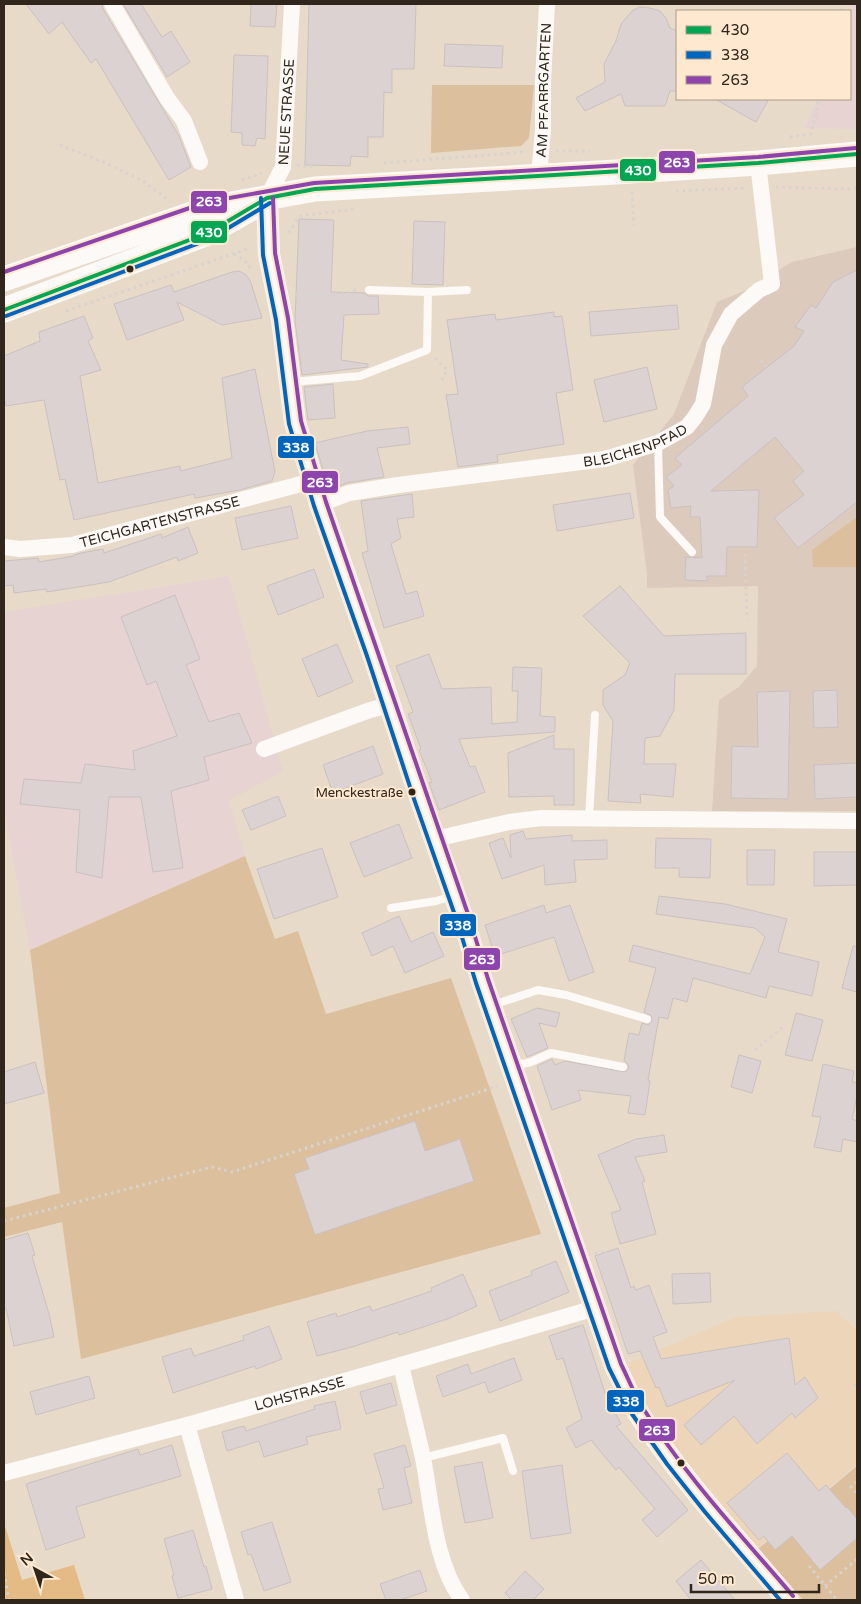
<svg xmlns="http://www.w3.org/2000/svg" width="861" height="1604" font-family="'Varela Round',sans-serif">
<rect width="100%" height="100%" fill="#e8dac9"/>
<!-- built -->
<path fill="#ecd5b9" d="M836,1311L857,1330V1464L753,1552L651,1412L623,1366L736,1317Z"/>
<!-- education -->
<path fill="#e6d3d2" d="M853,4H857V129L805,128L817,99H850V12Z
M229,576L283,772L229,800L245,856L30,950L4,810V612Z"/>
<!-- medical -->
<path fill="#dccabd" d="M857,247V811H712L719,700L739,687L757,666L758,586L647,588V574L633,465L674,414L717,302L749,289L792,262Z"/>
<!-- green -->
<path fill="#dcbf9c" d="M432,85H534L529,138L521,146L431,153Z
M857,517V567H813L812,550Z
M245,856L275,939L298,931L326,1014L451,978L541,1234L81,1359L62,1222L4,1237V1208L60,1193L30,950Z
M857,1466V1600H803L758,1549Z"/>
<!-- forest -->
<path fill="#e4bb85" d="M4,1523L22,1580L74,1565L85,1600H4Z"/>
<!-- building -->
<path fill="#dbd2d1" stroke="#cac1c0" d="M26,4H102L103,9L179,136L191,167L169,180L96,59L91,63L62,22L49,34Z
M123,4H141L162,37L171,31L190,62L167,77Z
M251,4H277L275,27L250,26Z
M309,4H416L414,69H392V93L384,92L383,137H368V157L351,156L350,166L305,165Z
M639,7L650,8L660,11L666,18L670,28L677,31V91H670L665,106H625L621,94L585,111L576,98L605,82L604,64L616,41L621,24L632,11Z
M445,44L503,46L502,68L444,66Z
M234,55L268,56L265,139L257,138L255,146L242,145V133L231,132Z
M715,99H769L756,122Z
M299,219L334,220L331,292L365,293L368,296H378L379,314L344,315L341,360L368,364V367L302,375L295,321Z
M414,221L445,222L443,285L412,284Z
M857,270V502L798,548L774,518L804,495L793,481L804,471L775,437L711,491L759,490L757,547H727L726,576H707V581L685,580L686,557L702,558L700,517H690L691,506L671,508L668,490L674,486L666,477L682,465L675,458L748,396L742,387L794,346L804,331L795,327L811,305L816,308L833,282Z
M239,271L245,274L250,280L262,318L222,325L177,302L184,320L127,340L114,304L171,285L174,292L232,272Z
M677,305L679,329L591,336L589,312Z
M554,312V317L562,316L573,390L556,393L564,444L497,455L498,462L458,467L446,395L458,394L447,320L495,314L496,320Z
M84,316L93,338L88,341L101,370L80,376L98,483L180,466L181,471L232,458L222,378L255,369L275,472L272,481L240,490L195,498L194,494L74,520L65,479L60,480L44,400L6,406L4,397V356L40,341L39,332Z
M647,367L657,409L604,422L594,380Z
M333,384L335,418L308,420L304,387Z
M408,427L410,444L377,448L384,477L347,483L329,490L315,443L367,431Z
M630,493L634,518L557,531L553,505Z
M412,494L414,517L397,519L401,538L391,544L406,594L417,591L424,616L384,628L362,553L368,551L361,501Z
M291,506L298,538L242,550L235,518Z
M188,527L198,553L178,561L177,557L109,582L47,592L46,589L14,593L13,585L4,586V561L38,558L39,562L74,556V555L81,553L103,549L104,553L161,534L162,538Z
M314,569L324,597L278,615L267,586Z
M620,586L664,636L746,633V674H675L674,710L660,736L645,738L644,764H676L673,797L640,794L641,803L608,801L613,721L603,705V690L625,675L630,663L583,616Z
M175,595L200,659L186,665L209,722L239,713L252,743L204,757L209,780L171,791L183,868L153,872L141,797H109L102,878L76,872L80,810L20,804L24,779L81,783L85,764L135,770L133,751L177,736L156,681L147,685L121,617Z
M337,644L353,682L318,697L302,659Z
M429,654L442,689L491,687L492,724L517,722L518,691H512L513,667L542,668L540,716L555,717V732L459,739L470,767L475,766L485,792L439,810L429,783L432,782L419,750L421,749L408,714L413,712L396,666Z
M837,690L838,727L814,728L813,691Z
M790,691L788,799L731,798L732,746L758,747L757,692Z
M554,735V749H574V805H554V796L509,797L508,753Z
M373,746L383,774L333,793L323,765Z
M857,763V797L815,799L814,765Z
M278,796L286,816L251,830L242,810Z
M399,824L412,858L364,877L350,843Z
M523,831L526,839L572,835V841L607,840V859L574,860L576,882L545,885L544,865L502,879L489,843L503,838L511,858L510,835Z
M656,838L711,839L710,878L679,877V868H655Z
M322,848L338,897L274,919L257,869Z
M747,850H775L774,885H747Z
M814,852H857V885L814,886Z
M659,896L725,904L787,919L778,952L819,962L812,996L769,986L766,998L693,978L687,1002L673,998L668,1019L659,1017L648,1080L650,1081L645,1115L628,1113L631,1096L578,1090L581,1100L552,1110L537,1066L552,1059L555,1065L565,1061L625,1072L629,1068L627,1063L624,1061L629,1033L639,1035L642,1023L648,1025L652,1021L651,1016L644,1012L656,968L629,961L633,945L750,974L765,937L755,928L656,914Z
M544,905L546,913L570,905L594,972L569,981L554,937L495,956L485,925Z
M399,916L411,942L433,932L444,956L405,973L393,946L372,956L362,933Z
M853,946L857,947V992L842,988Z
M537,1008L560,1013L556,1027L539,1023L548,1048L527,1057L511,1019Z
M796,1013L823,1020L812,1061L785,1055Z
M739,1055L761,1061L752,1093L731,1087Z
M35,1062L44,1093L4,1104V1072Z
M823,1064L854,1071L852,1082L857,1083V1096L852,1119L857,1121V1142L843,1139L841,1152L814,1147L821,1117L812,1116Z
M415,1121L425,1151L460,1139L474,1181L315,1235L294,1174L309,1169L305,1158Z
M664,1135L667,1152L635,1157L645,1181L642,1182L656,1234L620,1244L611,1213L621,1210L598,1155L636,1139Z
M28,1233L35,1255L32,1256L49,1314L54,1337L14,1346L6,1308H4V1240Z
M618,1248L631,1288L634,1286L636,1290L649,1285L667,1332L653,1337L661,1359L789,1338L795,1385L805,1377L818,1398L795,1418L792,1413L757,1444L734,1416L701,1445L684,1425L735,1380L667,1407L659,1387L656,1388L640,1351L628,1354L595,1256Z
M556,1261L569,1292L500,1321L489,1291L532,1275L531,1271Z
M710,1273L711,1302L673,1304L672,1274Z
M463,1274L477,1306L450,1318L399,1335L398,1332L352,1347L317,1356L307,1322L336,1313L337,1317L370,1306L372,1311L432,1291L431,1288Z
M583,1325L606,1396L621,1424L616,1426L688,1510L657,1537L642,1520L655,1509L619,1467L616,1470L591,1440L576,1448L566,1428L582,1419L563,1358L557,1360L549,1336Z
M269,1326L282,1359L256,1369L255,1366L173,1393L162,1357L191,1348L194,1356L244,1340L243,1336Z
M514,1358L522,1380L489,1393L485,1382L443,1397L436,1376L468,1364L471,1374Z
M89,1376L95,1398L36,1415L30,1392Z
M391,1383L397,1405L366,1414L360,1392Z
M335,1401L341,1429L306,1437L308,1444L264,1457L259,1441L227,1451L222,1432L244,1426L246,1431L315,1409L314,1406Z
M172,1445L181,1476L76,1507L85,1537L46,1550L26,1484L138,1449L140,1455Z
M405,1445L411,1466L404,1468L412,1503L383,1510L378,1489L384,1488L374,1454Z
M787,1453L819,1491L826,1485L846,1508L847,1507L857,1519V1538L820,1570L792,1536L775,1550L764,1536L759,1540L727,1503Z
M482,1462L493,1518L465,1523L454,1467Z
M562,1465L571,1533L531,1539L522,1471Z
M272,1522L291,1582L264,1591L251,1554L248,1555L241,1532Z
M193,1530L204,1567L206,1566L212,1589L178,1598L172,1576L174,1575L164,1539Z
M701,1560L735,1600H691L676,1581Z
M420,1570L427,1591L400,1600H386L380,1584Z
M525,1571L544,1589L533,1600H512L505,1593Z"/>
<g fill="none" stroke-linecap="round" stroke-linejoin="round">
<!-- path -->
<path stroke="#d7d3ce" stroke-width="3" stroke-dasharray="2.5 4" stroke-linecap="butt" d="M841,11L842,4
M790,137L811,134L819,99
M60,145L106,163L143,181L170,201
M556,151H590
M384,163L525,152
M297,165L313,167
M242,180L262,173
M776,187L846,189L857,188
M676,191L747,188
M632,192L634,226
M288,232C294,229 294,220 301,216L355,209
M234,254L245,261L251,269
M296,294H346L352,290H358
M66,311L250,248
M435,358L447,370L441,382
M761,360L767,367
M745,554L747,620
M755,1050L784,1026
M4,1221L212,1167L232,1172L498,1086
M595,1254L605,1251V1253
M854,1384L857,1387
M857,1482L851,1487L857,1494
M856,1539L857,1540
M809,1566L837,1600
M4,1573L9,1600
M825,1586L857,1559"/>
<!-- lane -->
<path stroke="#fcf9f7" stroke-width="8" d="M428,292L467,290
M292,382L360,376L427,350L428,292L369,290
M658,443L660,517L692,552
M589,818L595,715
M391,908L436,901L453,896
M493,1005L538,990L566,995L647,1019
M514,1066L531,1062L551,1053L623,1067
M423,1458L503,1438L513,1471"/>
<!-- street -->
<g stroke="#fcf9f7" stroke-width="16">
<path d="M112,4L167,98L184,121L200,162"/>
<path id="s1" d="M539,176L543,129V81L547,4"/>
<path id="s2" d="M267,198L283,167L292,4"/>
<path id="s3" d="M320,504L349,493L398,485L605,459L658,443L687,427L695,417L703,404L714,345L731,314L759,290L772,284L758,163"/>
<path id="s4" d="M4,547L20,549L72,545L312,481"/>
<path d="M264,749L370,710L390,705"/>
<path d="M435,839L509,822L541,818L857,821"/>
<path d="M401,1365C408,1396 416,1427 423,1458C432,1504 434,1562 462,1600"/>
<path d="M187,1425L236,1600"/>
<path id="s5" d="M4,1473L187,1425L401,1365L595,1308"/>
</g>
<!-- secondary -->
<path stroke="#fcf9f7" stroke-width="22" d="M267,198L269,254L282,319L295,422L320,504L373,654L420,797L463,919L482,981L615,1366C623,1381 629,1397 637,1411C681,1479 737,1539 788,1600"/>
<!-- primary -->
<path stroke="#fcf9f7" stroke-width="25" d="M4,279L209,208L315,189L616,172L758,163L857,154
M4,310L208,233L257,205"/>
<defs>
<path id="bus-1" d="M4,310L208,233L267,198L315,189L758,163L857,154"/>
<path id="bus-2" d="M261,198L263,255L276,320L289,424L314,506L367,656L414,799L457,921L476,983L609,1368L632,1414L667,1464L705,1512L780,1600
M6,316L210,239L270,203"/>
<path id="bus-3" d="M273,198L275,253L288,318L301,421L326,502L469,917L488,979L621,1364C628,1378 634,1394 643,1408C685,1476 741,1535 793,1596
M4,272L207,202L314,183L758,157L856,148"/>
</defs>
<!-- bus-1 casing -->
<use href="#bus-1" stroke="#fee9d0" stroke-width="8"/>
<!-- bus-2 casing -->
<use href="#bus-2" stroke="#fee9d0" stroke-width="8"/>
<!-- bus-3 casing -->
<use href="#bus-3" stroke="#fee9d0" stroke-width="8"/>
<!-- bus-1 -->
<use href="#bus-1" stroke="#00a651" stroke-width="4"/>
<!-- bus-2 -->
<use href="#bus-2" stroke="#0065bd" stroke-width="4"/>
<!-- bus-3 -->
<use href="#bus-3" stroke="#8e44ad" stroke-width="4"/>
</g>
<!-- markers -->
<g fill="#30261b" stroke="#fee9d0" stroke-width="2">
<circle cx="130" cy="269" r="4.5"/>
<circle cx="412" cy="792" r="4.5"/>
<circle cx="681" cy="1463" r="4.5"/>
</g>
<g text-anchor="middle" stroke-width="4" stroke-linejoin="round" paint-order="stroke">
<!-- bus labels -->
<g font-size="13" fill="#30261b" stroke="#fee9d0" text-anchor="end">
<text x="403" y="797">Menckestraße</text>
</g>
<!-- street labels -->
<g font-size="14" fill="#30261b" stroke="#fee9d0">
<text dy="5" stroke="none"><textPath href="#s1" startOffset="86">AM PFARRGARTEN</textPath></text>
<text dy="5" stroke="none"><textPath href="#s2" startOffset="90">NEUE STRASSE</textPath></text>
<text dy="5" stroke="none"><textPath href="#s3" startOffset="322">BLEICHENPFAD</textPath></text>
<text dy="5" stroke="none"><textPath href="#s4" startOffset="159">TEICHGARTENSTRASSE</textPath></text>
<text dy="5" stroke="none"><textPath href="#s5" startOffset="306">LOHSTRASSE</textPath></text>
</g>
</g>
<g stroke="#fee9d0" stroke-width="2">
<rect x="658" y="150" width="38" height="24" rx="5" fill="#8e44ad"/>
<rect x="619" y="158" width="38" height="24" rx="5" fill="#00a651"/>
<rect x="190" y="190" width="38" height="24" rx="5" fill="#8e44ad"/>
<rect x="190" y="220" width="38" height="24" rx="5" fill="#00a651"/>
<rect x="277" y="435" width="38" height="24" rx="5" fill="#0065bd"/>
<rect x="301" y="470" width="38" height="24" rx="5" fill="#8e44ad"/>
<rect x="439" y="913" width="38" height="24" rx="5" fill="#0065bd"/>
<rect x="463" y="947" width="38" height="24" rx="5" fill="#8e44ad"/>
<rect x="606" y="1389" width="39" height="24" rx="5" fill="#0065bd"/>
<rect x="638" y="1418" width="38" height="24" rx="5" fill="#8e44ad"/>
</g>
<g font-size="14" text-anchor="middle" font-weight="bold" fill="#fff">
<text x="677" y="167">263</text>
<text x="638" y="175">430</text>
<text x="209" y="206">263</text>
<text x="209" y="237">430</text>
<text x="296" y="452">338</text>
<text x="320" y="487">263</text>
<text x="458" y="930">338</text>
<text x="482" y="964">263</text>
<text x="626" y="1406">338</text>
<text x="657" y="1435">263</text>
</g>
<!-- border -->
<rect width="861" height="1604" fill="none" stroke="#30261b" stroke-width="10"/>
<!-- legend -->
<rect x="676" y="10" width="175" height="90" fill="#fee9d0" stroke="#ac9b88"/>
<rect x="686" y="26" width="25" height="8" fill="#00a651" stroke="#ac9b88"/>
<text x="721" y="35" font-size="15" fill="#30261b">430</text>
<rect x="686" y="51" width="25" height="8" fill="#0065bd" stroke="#ac9b88"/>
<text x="721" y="60" font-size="15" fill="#30261b">338</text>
<rect x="686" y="76" width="25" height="8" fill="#8e44ad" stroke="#ac9b88"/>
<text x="721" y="85" font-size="15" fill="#30261b">263</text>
<!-- north arrow -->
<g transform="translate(35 1569) rotate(320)" stroke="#fee9d0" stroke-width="4" paint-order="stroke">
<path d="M0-4L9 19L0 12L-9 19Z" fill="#30261b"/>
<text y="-8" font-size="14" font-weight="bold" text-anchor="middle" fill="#30261b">N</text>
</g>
<!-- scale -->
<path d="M691 1584v8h128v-8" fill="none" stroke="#30261b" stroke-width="2.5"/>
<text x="698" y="1584" font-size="15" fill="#30261b" stroke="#fee9d0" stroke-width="4" paint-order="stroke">50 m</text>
</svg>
